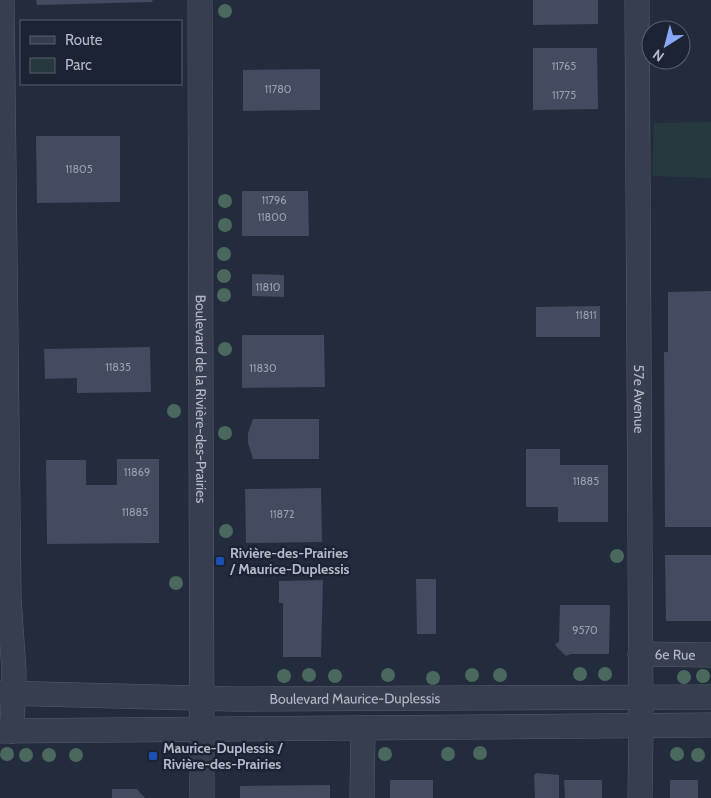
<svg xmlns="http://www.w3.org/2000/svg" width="711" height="798" font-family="Cabin,sans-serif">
<rect width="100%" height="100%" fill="#232c3d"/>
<!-- green -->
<path fill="#25393e" d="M711,122V178L652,176L654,123Z"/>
<!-- building -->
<path fill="#424b5f" d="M36,0H152L153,2L37,5Z
M533,0H598V24L533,25Z
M533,48H597L598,109L533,110Z
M320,69V110L243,111V70Z
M36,136H120V202L37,203Z
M242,191H308L309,236H242Z
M252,274L284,275V297L252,296Z
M711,291V527H665L664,352H668V292Z
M600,306V337H536V307Z
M242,335H324L325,387L242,388Z
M150,347L151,392L77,393V378L45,379L44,349Z
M253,419H319V459H253L248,443V433Z
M526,449H560V465H608V522H558V507H526Z
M117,459H159V543L47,544L46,460H86V485H117Z
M321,488L322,542L246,543L245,489Z
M665,555H711V621H666Z
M416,579H436V634H417Z
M323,580L321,657H283V603H279V581Z
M560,605H610L609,654H571L566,656L555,645L559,641Z
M537,773L559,775V798H535L534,775Z
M390,780H433V798H390Z
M564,780H602V798H565Z
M670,780H698V798H670Z
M330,785V798H240V786Z
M112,789H137L145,798H112Z"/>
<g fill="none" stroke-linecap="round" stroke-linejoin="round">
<defs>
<g id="minor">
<path d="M2,0L9,599L14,671L12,731"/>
<path id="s1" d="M200,0L202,798"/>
<path id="s2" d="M637,0L641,725L640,798"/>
<path id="s3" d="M640,654L711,655"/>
<path id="s4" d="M0,693L233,699L711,697"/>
<path d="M0,731L711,725"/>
<path d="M362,798L363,728"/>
</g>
</defs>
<!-- minor casing -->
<use href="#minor" stroke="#555c6b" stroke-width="25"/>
<!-- minor -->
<use href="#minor" stroke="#373e4d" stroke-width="24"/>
</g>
<!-- trees -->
<g fill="#4a685e">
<circle cx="225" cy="11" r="7"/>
<circle cx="225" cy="201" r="7"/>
<circle cx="225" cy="225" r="7"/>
<circle cx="224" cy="254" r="7"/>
<circle cx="224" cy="276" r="7"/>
<circle cx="224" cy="295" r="7"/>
<circle cx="225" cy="349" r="7"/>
<circle cx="174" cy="411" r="7"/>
<circle cx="225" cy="433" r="7"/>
<circle cx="226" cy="531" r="7"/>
<circle cx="617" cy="556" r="7"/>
<circle cx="176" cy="583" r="7"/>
<circle cx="580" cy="674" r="7"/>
<circle cx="605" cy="674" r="7"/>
<circle cx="309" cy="675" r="7"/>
<circle cx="388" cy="675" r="7"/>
<circle cx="472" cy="675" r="7"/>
<circle cx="500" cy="675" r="7"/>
<circle cx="284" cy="676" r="7"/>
<circle cx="335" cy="676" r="7"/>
<circle cx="703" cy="676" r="7"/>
<circle cx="684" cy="677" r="7"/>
<circle cx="433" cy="678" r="7"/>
<circle cx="480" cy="753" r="7"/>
<circle cx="7" cy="754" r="7"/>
<circle cx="385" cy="754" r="7"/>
<circle cx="448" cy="754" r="7"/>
<circle cx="677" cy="754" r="7"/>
<circle cx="26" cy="755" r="7"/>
<circle cx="49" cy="755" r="7"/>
<circle cx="76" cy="755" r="7"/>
<circle cx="698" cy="755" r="7"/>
</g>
<!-- markers -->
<g fill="#1a4fb4" stroke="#1c2332" stroke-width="2">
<rect x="215" y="556" width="10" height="10" rx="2.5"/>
<rect x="148" y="751" width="10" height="10" rx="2.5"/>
</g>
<g text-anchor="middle" stroke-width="5" stroke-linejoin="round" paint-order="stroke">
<!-- number labels -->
<g font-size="11" fill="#979eae">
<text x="564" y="70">11765</text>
<text x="278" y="93">11780</text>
<text x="564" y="99">11775</text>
<text x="79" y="173">11805</text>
<text x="274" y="204">11796</text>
<text x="272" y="221">11800</text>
<text x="268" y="291">11810</text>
<text x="586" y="319">11811</text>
<text x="118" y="371">11835</text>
<text x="263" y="372">11830</text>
<text x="137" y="476">11869</text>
<text x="586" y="485">11885</text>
<text x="135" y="516">11885</text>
<text x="282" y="518">11872</text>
<text x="585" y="634">9570</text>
</g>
<!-- street labels -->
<g font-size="14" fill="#b3b9c8" stroke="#1c2332">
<text dy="5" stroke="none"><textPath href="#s1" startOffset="399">Boulevard de la Rivière-des-Prairies</textPath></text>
<text dy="5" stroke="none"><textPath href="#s2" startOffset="399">57e Avenue</textPath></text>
<text dy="5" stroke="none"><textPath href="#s3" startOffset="35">6e Rue</textPath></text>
<text dy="5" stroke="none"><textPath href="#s4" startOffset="355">Boulevard Maurice-Duplessis</textPath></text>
</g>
<!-- poi labels -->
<g font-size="14" font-weight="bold" fill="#b3b9c8" stroke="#1c2332" text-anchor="start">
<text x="230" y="558">Rivière-des-Prairies<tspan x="230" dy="16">/ Maurice-Duplessis</tspan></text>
<text x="163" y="753">Maurice-Duplessis /<tspan x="163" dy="16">Rivière-des-Prairies</tspan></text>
</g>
</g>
<!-- legend -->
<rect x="20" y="20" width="162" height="65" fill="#1c2332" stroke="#585f6e"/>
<rect x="30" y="36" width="25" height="8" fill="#373e4d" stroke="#585f6e"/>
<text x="65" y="45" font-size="15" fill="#b3b9c8">Route</text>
<rect x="30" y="58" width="25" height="15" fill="#25393e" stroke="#585f6e"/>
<text x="65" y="70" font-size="15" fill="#b3b9c8">Parc</text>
<!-- north arrow -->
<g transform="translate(666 45) rotate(216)"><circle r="24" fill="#1c2332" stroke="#585f6e"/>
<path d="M0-4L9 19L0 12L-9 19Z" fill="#88a9f9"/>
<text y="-8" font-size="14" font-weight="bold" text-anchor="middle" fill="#b3b9c8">N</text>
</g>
</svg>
